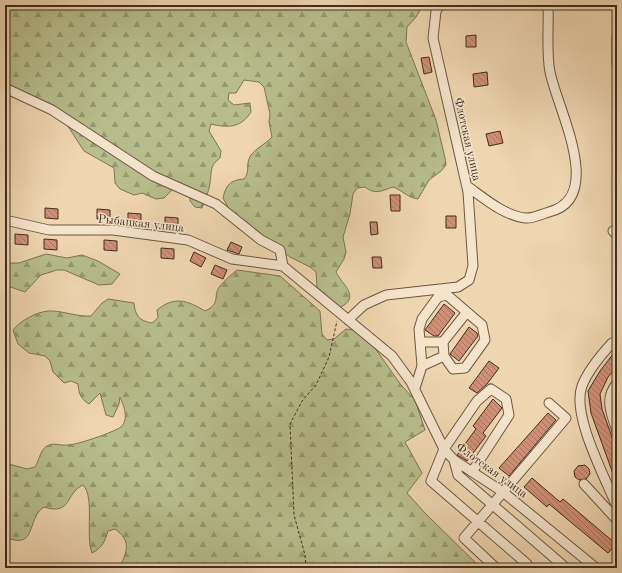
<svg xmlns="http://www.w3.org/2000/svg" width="622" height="573" font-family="'Old Standard TT',serif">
<defs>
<pattern id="forest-firs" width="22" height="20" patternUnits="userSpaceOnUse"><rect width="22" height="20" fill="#b7bd8c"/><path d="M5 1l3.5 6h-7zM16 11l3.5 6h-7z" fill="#969a72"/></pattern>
<pattern id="building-back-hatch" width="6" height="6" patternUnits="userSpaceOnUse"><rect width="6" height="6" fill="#d28f77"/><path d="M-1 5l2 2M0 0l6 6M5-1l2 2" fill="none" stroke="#ac7561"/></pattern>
</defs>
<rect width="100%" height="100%" fill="#efd5b0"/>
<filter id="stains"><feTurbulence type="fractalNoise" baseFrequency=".005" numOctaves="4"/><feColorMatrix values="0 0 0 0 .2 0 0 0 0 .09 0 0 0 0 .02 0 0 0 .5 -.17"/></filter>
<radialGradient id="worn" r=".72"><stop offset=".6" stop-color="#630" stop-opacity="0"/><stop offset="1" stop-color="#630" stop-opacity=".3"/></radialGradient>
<!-- forest -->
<path fill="url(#forest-firs)" stroke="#7b7655" d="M5,5H423L416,17L407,27L406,42L436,120L445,158L446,165L441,171L429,180L418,199C408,198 402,190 393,187C381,191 375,195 365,187L357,188L353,194L350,214L343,237L346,252L344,259L336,272C342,285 362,297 339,308L317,287L316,272L310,267L290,257L253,229L230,211L223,198C226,185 230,180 244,179C250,172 246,167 249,159C251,151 266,144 272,137L269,122L270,114L264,87L259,82L244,80L236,93H229L228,100L234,105L250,103L251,112C241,128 228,128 211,124L209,131L221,151L220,158C209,166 212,171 210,183C209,191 205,200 202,208L195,207L190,201V188L179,183L164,198L156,199L142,193L134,195L120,189L115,183L114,168L84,151L64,120L14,94L5,100Z
M46,254L67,258L82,255L98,261L120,274L112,284L99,285L64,270H57L41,275L25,292L5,285V263H19Z
M237,270L280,276L320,311L322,334L327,340L334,339L346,329L354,330L375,348L401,385L415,400L425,430L405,442L422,473L407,493L425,513L481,568H119C127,552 132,541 115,529L108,531C105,541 102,548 92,553C85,535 95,497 83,485C65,493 72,516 44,507C26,518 38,551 5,537V463L27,469L35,467C39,461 40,450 47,446C54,442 60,446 68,445C77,445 114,432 121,427C129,419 124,406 120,397L119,404L113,417L106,415L100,393L89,404C80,398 79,394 78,384L71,381L64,383L53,372L50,361L45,356L29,353L18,344L13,330C20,321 36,312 48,311C60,310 77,317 91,316L102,303L108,299L134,303C135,315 139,321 152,323L158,318L157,310C174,296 187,300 205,311C222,303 212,296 220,286C225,280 231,275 237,270Z"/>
<!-- building -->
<path fill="url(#building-back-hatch)" stroke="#3f2e1e" d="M476,35V47H466V36Z
M429,57L432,72L424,74L421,58Z
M487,72L488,85L474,87L473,74Z
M500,131L503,143L489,146L486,134Z
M390,195H400V211H391Z
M45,208L58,209V219L45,218Z
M97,209L110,210V220L97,219Z
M128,213L141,214V224L128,223Z
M446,216H456V228H446Z
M165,217L178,218V228L165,227Z
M370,222H377L378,234L371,235Z
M15,234L28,235V245L15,244Z
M44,239L57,240V250L44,249Z
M104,240L117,241V251L104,250Z
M231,242L242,247L239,254L227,250Z
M161,248L174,249V259L161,258Z
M194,252L206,258L201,267L190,261Z
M372,257H381L382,268H373Z
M215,265L227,270L223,279L211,274Z
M444,304L455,313L438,336H434L425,330Z
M469,327L477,333L478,336L459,361L450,354Z
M617,349V367L608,377L600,394L602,409L617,451L616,482L591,413L588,391L600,371Z
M489,361L499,368L487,384L477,393L469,388Z
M493,399L502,408L483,433L486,436L467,461L457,455L476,429L473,426Z
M548,413L556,420L509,476L499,468Z
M585,465L589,469L590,474L586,479L579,480L575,477L574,471L578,466Z
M532,478L560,502L563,499L616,544L608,553L549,504L547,507L524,487Z"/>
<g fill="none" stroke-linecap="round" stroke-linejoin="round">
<defs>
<path id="minor" d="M617,38V64
M5,88L52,110L153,176L216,204L261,240L280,250L283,266
M467,186C484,198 503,215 525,218C532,219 542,214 549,212C606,198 557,108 550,72C546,52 549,26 548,5
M5,220L49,230H113L188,240L232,259L283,266L392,356L411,382L444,449L454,460L503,492L596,568
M613,231L617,235
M348,320L364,305L386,295L458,287L469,280L473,266L468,192L433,38L436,11L440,5
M420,342H443
M617,343H612C601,355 588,370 582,386C571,415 606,479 617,507
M444,356L443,342L467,312
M617,383C604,399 611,413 617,431
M415,388L422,366L419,329L422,319L438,297L447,295L482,325L485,340L465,368L453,369L444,356L422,366
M454,460L458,475L566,568
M472,472L509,415L506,399L491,389L477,401L444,449L431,481L527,564
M584,484L617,520
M496,568L464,538L566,418L549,403
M613,568L617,565"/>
</defs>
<!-- minor casing -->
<use href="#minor" stroke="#6b5842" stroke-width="11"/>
<!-- path -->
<path stroke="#3f2e1e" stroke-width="1" stroke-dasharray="3 2" stroke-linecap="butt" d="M306,568L305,555L294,515L290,424L302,401L316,385L329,357L337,321"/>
<!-- minor -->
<use href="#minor" stroke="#f5e4cc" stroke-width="9"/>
</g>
<g text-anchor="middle" stroke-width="3" stroke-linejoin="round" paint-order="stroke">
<!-- street labels -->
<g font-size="12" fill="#3f2e1e" stroke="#f5e4cc">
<text transform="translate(468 139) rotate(77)" y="4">Флотская улица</text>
<text transform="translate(141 223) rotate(6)" y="4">Рыбацкая улица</text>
<text transform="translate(492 470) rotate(36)" y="4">Флотская улица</text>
</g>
</g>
<!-- margin -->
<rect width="622" height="573" fill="none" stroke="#efd5b0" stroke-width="20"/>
<rect x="6" y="6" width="610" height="561" fill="none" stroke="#3f2e1e" stroke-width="2"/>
<rect x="10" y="10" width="602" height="553" fill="none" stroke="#3f2e1e"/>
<rect width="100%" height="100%" filter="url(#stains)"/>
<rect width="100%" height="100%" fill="url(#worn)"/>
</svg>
